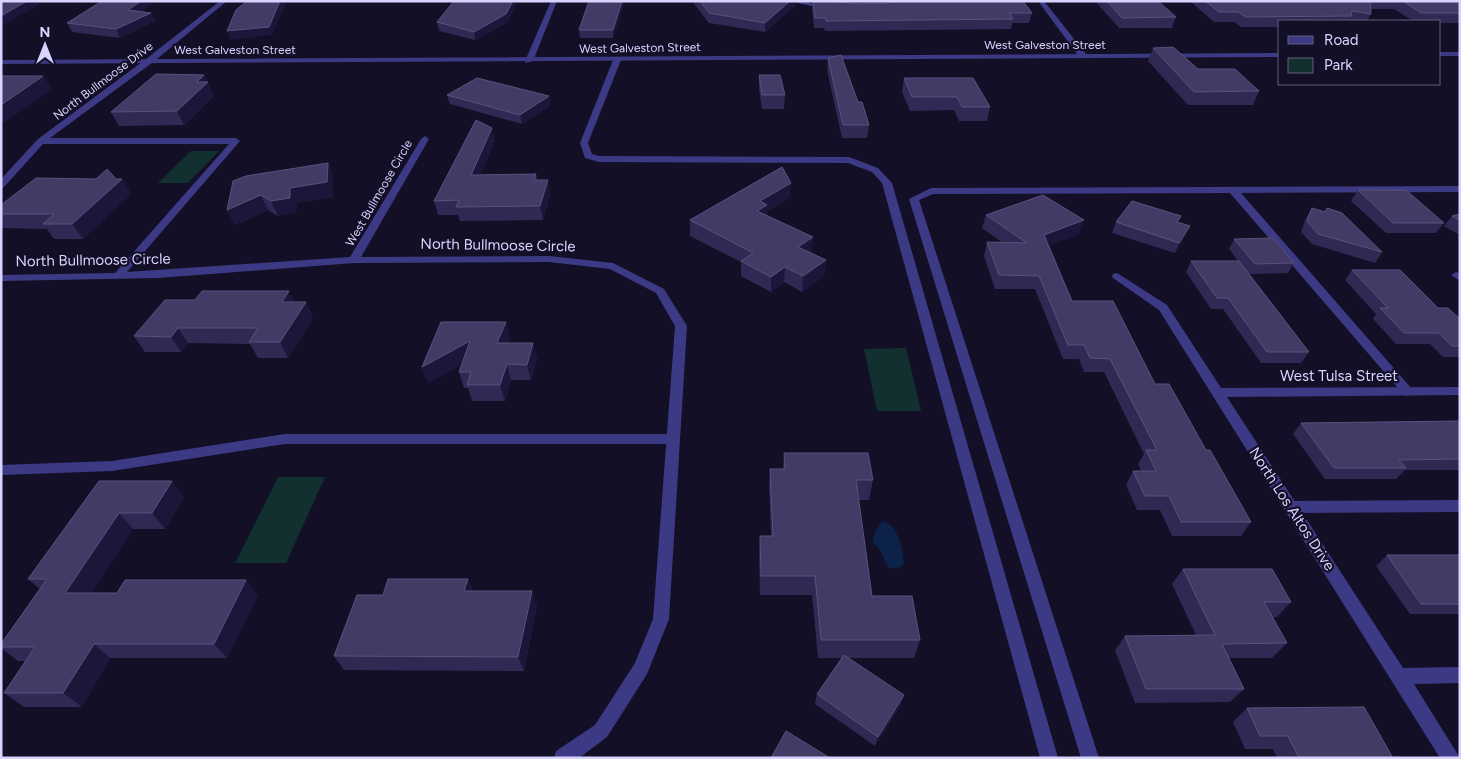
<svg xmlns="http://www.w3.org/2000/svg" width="1461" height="759" font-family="Figtree,sans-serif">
<rect width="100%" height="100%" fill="#130f26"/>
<!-- green -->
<path fill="#12302f" d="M191,151H219L188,183H158Z
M906,348L921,411H877L864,349Z
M278,477H325L286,563H235Z"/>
<!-- water -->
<path fill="#0c2248" d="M882,521C898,524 903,549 904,563L899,568C883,572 886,557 879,549C877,545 872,544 873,539C873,534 879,525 882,521Z"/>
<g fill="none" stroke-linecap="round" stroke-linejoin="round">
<!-- service -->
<path fill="#3d3a85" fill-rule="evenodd" d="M617,58L621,60L588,143L592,154L599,156L849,157L878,168L892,183L1058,758H1040L882,183L872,172L848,163L599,162L585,158L580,143L613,60Z
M1460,186V192L1241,193L1412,389L1414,392L1408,396L1404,395L1230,193L933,194L919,200L1099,758H1081L909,199L931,188Z
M285,434H673L678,435L680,439L678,443L673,444H285L112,471L1,475V465L112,461Z
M1460,500V512L1291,513L1286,511L1284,507L1286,503L1291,501Z"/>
<!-- minor -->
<path fill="#3d3a85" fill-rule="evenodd" d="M220,1H227L152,63L50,138H236L240,141L127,272L350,257L421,139L425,136L429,139L361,257L549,256L613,263L664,289L687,326L669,619L647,674L607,737L579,758H554L556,751L595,725L635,663L653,619L675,326L656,293L610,269L549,262L354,263L158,278L1,281V275L115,273L229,144H43L4,187L1,188V179L38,139L146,59Z
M551,1H557L533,61L526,63L525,61Z
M789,1H803L832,8L829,10Z
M1038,1H1044L1086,54V58H1080Z
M1456,272L1460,273V281L1451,275Z
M1117,273L1167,305L1221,388L1460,387V395L1227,397L1403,668L1460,667V683L1414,684L1460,758H1440L1159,310L1113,278L1112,276L1113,274Z"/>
<!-- tertiary -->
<path fill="#3d3a85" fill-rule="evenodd" d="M1440,52H1460V56H1440Z
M1280,53V57L1,64V60Z"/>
</g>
<!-- wall -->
<path fill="#312854" d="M102,1H156L141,12L151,13L155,21L120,38L72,32L67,23Z
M589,1H625L613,38H580L579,30Z
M692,1H797L796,5L765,32L709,23Z
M811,1H1023L1032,13L1029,23H1012L1011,29L825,31L824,28H814L812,9V2Z
M1095,1H1162L1160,3L1176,17L1172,28H1119Z
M1190,1H1460V23H1440V21H1413L1394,9H1370L1371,14L1367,21H1280V27H1241L1234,22H1214Z
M437,22H508L475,40L439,31Z
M1153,48L1198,69L1259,91L1253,105H1188L1148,61Z
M828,58L858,102L869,125L867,138H842L827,70Z
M204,75L214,96L184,125L119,126L111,112Z
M759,75L785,95L784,109H762L759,89Z
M904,78L990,107L987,121H959L954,110L910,111L902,92Z
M447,95L549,96L550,106L522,124L450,104Z
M495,141L480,175L536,174L537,180L550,194L543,220L460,221L458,215H438L434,201Z
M328,163L333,177V197L297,203L296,212L278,216L268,210L235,225L227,210Z
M116,179H122L131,194L83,239H54L47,229L1,228V205Z
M1358,190L1444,223L1436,233H1386L1351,201Z
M790,197L767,212V215L811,253L826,260L824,276L802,292L784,282L771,292L741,276V262L690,236V220Z
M1312,208L1325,212L1327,208L1382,252L1375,263L1312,244L1301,232L1306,218Z
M1460,214V235L1444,226L1452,216Z
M986,215L1079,234L1049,245L1072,301L1155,384L1206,450L1251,522L1241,536H1172L1160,510H1137L1126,485L1133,471H1141L1138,464L1144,454L1104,372H1084L1079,359H1063L1035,289H995L984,256L987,242L1003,243L982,228Z
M1181,216L1178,222L1185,236L1175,253L1112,233L1116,222Z
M1234,239L1294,263L1288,273L1249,274L1309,352L1301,363H1261L1223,309H1211L1186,272L1191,261H1238L1229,249Z
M1352,270L1438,308L1460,319V357H1443L1430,344H1396L1373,319L1376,314L1345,280Z
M294,302H306L313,318L288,358H258L250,344L188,343L181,352H145L134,336Z
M506,322L510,338L508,343H533L537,359L531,380H511L505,401H472L468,388H464L459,372L462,364L428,383L422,367Z
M1460,421V470H1405L1396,479H1325L1293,434L1301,423Z
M784,453L873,480L869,500H858L872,596L920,640L914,658H849L901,705L875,746L815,704L817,694L842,658H818L812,595H760L759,556L760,536H771L769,489L770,469H783Z
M99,481L184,497L165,529H133L91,593L258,595L227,658H110L82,707H24L4,693L26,661H18L1,648V644L40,589L28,579Z
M1387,555H1460V614H1410L1376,566Z
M1183,569L1291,602L1277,617H1272L1287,643L1272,658H1229L1244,689L1230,702L1135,703L1115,650L1125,636L1196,635L1172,584Z
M468,579L473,591L537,606L524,671L344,670L334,656L383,595Z
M1247,708L1393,758H1277L1273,749H1245L1233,722Z"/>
<!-- shaded-wall -->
<path fill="#1d163a" d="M24,1H37L39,5L1,26V16Z
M141,1H156L133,18L128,10Z
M280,1H287L272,35L230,40L227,31Z
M513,1H518L508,22L475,40L474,32Z
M622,1H625L613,38V30Z
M790,1H797L796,5L765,32V23Z
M886,1H914L886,5Z
M151,13L155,21L120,38L116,29Z
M204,75L214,96L184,125L177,111L197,82Z
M43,76L52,89L1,125V105Z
M549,96L550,106L522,124L520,115Z
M492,128L495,141L474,189L471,175Z
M328,163L333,177V197L297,203L296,212L278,216L271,201Z
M122,179L131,194L83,239L72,224Z
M548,180L550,194L543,220L540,206Z
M791,183L790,197L767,212V220L757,211L760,201Z
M261,195L268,210L235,225L227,210Z
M1084,220L1079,234L1040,248L1044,235Z
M1190,226L1185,236L1175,253L1179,243Z
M813,237L811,253L797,262L798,247Z
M826,260L824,276L802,292L803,276Z
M785,267L784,282L771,292V277Z
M289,291L297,307L282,302Z
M306,302L313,318L288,358L280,342Z
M506,322L510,338L502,359L497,343Z
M178,328L188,343L181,352L171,337Z
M470,341L475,357L428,383L422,367Z
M533,343L537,359L531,380L527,365Z
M507,364L511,380L505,401L500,385Z
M172,481L184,497L165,529L152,513Z
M119,513L133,529L81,608L65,593Z
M468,579L474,594L464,591Z
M246,580L258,595L227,658L214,644Z
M532,591L537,606L524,671L518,657Z
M94,644L110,658L82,707L63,693Z
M904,695L901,705L875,746L878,737Z"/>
<!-- building -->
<path fill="#433a66" stroke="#5a527e" d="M1,1H27L1,16Z
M102,1H141L128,10L151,13L116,29L67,23Z
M247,1H280L269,27L227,31L236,10Z
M454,1H513L506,14L474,32L437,22Z
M589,1H622L613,30H579Z
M700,1H790L765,23L709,13Z
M813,1H831L857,4L887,3L902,1H1023L1032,13H1009L1013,19L826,21L825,18H815Z
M1107,1H1158L1176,17L1122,18Z
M1205,1H1370L1371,14L1352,11L1351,16L1246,17L1238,12H1219Z
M1403,1H1460V13H1421Z
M1173,47L1198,69H1235L1259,91L1194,92L1153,48Z
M841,55L858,102H862L869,125H843L828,58Z
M156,74L204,75L197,82H208L177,111L111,112Z
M759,75H780L785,95H762Z
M3,76H43L1,105V77Z
M477,78L549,96L520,115L447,95Z
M904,78H973L990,107H962L957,97H912Z
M476,120L492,128L471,175L536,174L534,180H548L540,206L456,207L459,200L434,201Z
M328,163L327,182L290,188V198L271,201L261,195L227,210L233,181L246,176Z
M782,167L791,183L760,201L767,205L757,211L813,237L798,247L826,260L803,276L785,267L771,277L741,261L753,253L690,220Z
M107,169L116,179H122L72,224H43L54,214H1V205L36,178L96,179Z
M1358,190H1406L1444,223H1393Z
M1043,195L1084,220L1044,235L1072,301H1113L1155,384H1169L1206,450H1210L1251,522H1181L1169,496H1145L1133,471H1156L1146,450H1157L1110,359L1090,358L1084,345H1068L1039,276L999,275L987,242L1027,243L986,215Z
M1132,201L1181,216L1177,222L1190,226L1179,243L1116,222Z
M1312,208L1325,212L1327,208L1342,213L1382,252L1318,234L1307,221Z
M1460,214V220L1452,216Z
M1273,238L1294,263L1255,264L1234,239Z
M1191,261H1239L1309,352H1267L1228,298H1217Z
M1352,270H1400L1438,308H1448L1460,319V346H1452L1439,333H1404L1380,308H1388Z
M202,291H289L282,302H306L280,342H249L258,328H178L171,337L134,336L165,300H195Z
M441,322H506L497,343H533L527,365L507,364L500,385H467L471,372H459L470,341L422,367Z
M1460,421V459L1399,460L1406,468H1334L1301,423Z
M784,453H868L873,480H856L872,596H912L920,640H821L815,576H761L760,536H773L770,469H785Z
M99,481H172L152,513H119L65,593H117L125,580H246L214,644H94L63,693H4L35,647H1V644L47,579H28Z
M1387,555H1460V604H1421Z
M1183,569H1272L1291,602H1264L1287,643L1222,644L1244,689H1146L1125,636L1215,635Z
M388,579H468L464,591H532L518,657L334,656L357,595H383Z
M844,655L904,695L878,737L817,694Z
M1364,707L1393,758H1299L1288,736H1260L1247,708Z
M786,731L830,758H771Z"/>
<g text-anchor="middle" stroke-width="4.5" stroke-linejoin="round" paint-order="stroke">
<!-- far-street labels -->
<g font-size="12" fill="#d9d4ff" stroke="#130f26">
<text x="1045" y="49">West Galveston Street</text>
<text transform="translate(640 48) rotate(-1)" y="4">West Galveston Street</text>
<text x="235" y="54">West Galveston Street</text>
<text transform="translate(103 81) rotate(-37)" y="4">North Bullmoose Drive</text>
<text transform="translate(379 193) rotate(-60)" y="4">West Bullmoose Circle</text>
</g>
<!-- street labels -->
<g font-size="15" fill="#d9d4ff" stroke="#130f26">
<text transform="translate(498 245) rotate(1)" y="5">North Bullmoose Circle</text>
<text transform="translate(93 260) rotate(-1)" y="5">North Bullmoose Circle</text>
<text x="1339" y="381">West Tulsa Street</text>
<text transform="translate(1292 509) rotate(57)" y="5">North Los Altos Drive</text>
</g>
</g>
<!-- border -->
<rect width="1461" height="759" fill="none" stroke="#d9d4ff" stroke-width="5"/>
<!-- legend -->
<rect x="1278" y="20" width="162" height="65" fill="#130f26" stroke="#625e7d"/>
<rect x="1288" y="36" width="25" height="8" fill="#3d3a85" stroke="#625e7d"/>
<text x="1324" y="45" font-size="15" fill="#d9d4ff">Road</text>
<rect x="1288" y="58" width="25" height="15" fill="#12302f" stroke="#625e7d"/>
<text x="1324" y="70" font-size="15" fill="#d9d4ff">Park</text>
<!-- north arrow -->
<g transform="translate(45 45)" stroke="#130f26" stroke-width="4" paint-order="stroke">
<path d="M0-4L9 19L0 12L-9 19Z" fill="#d9d4ff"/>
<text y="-8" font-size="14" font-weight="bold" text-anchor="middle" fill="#d9d4ff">N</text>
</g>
</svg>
